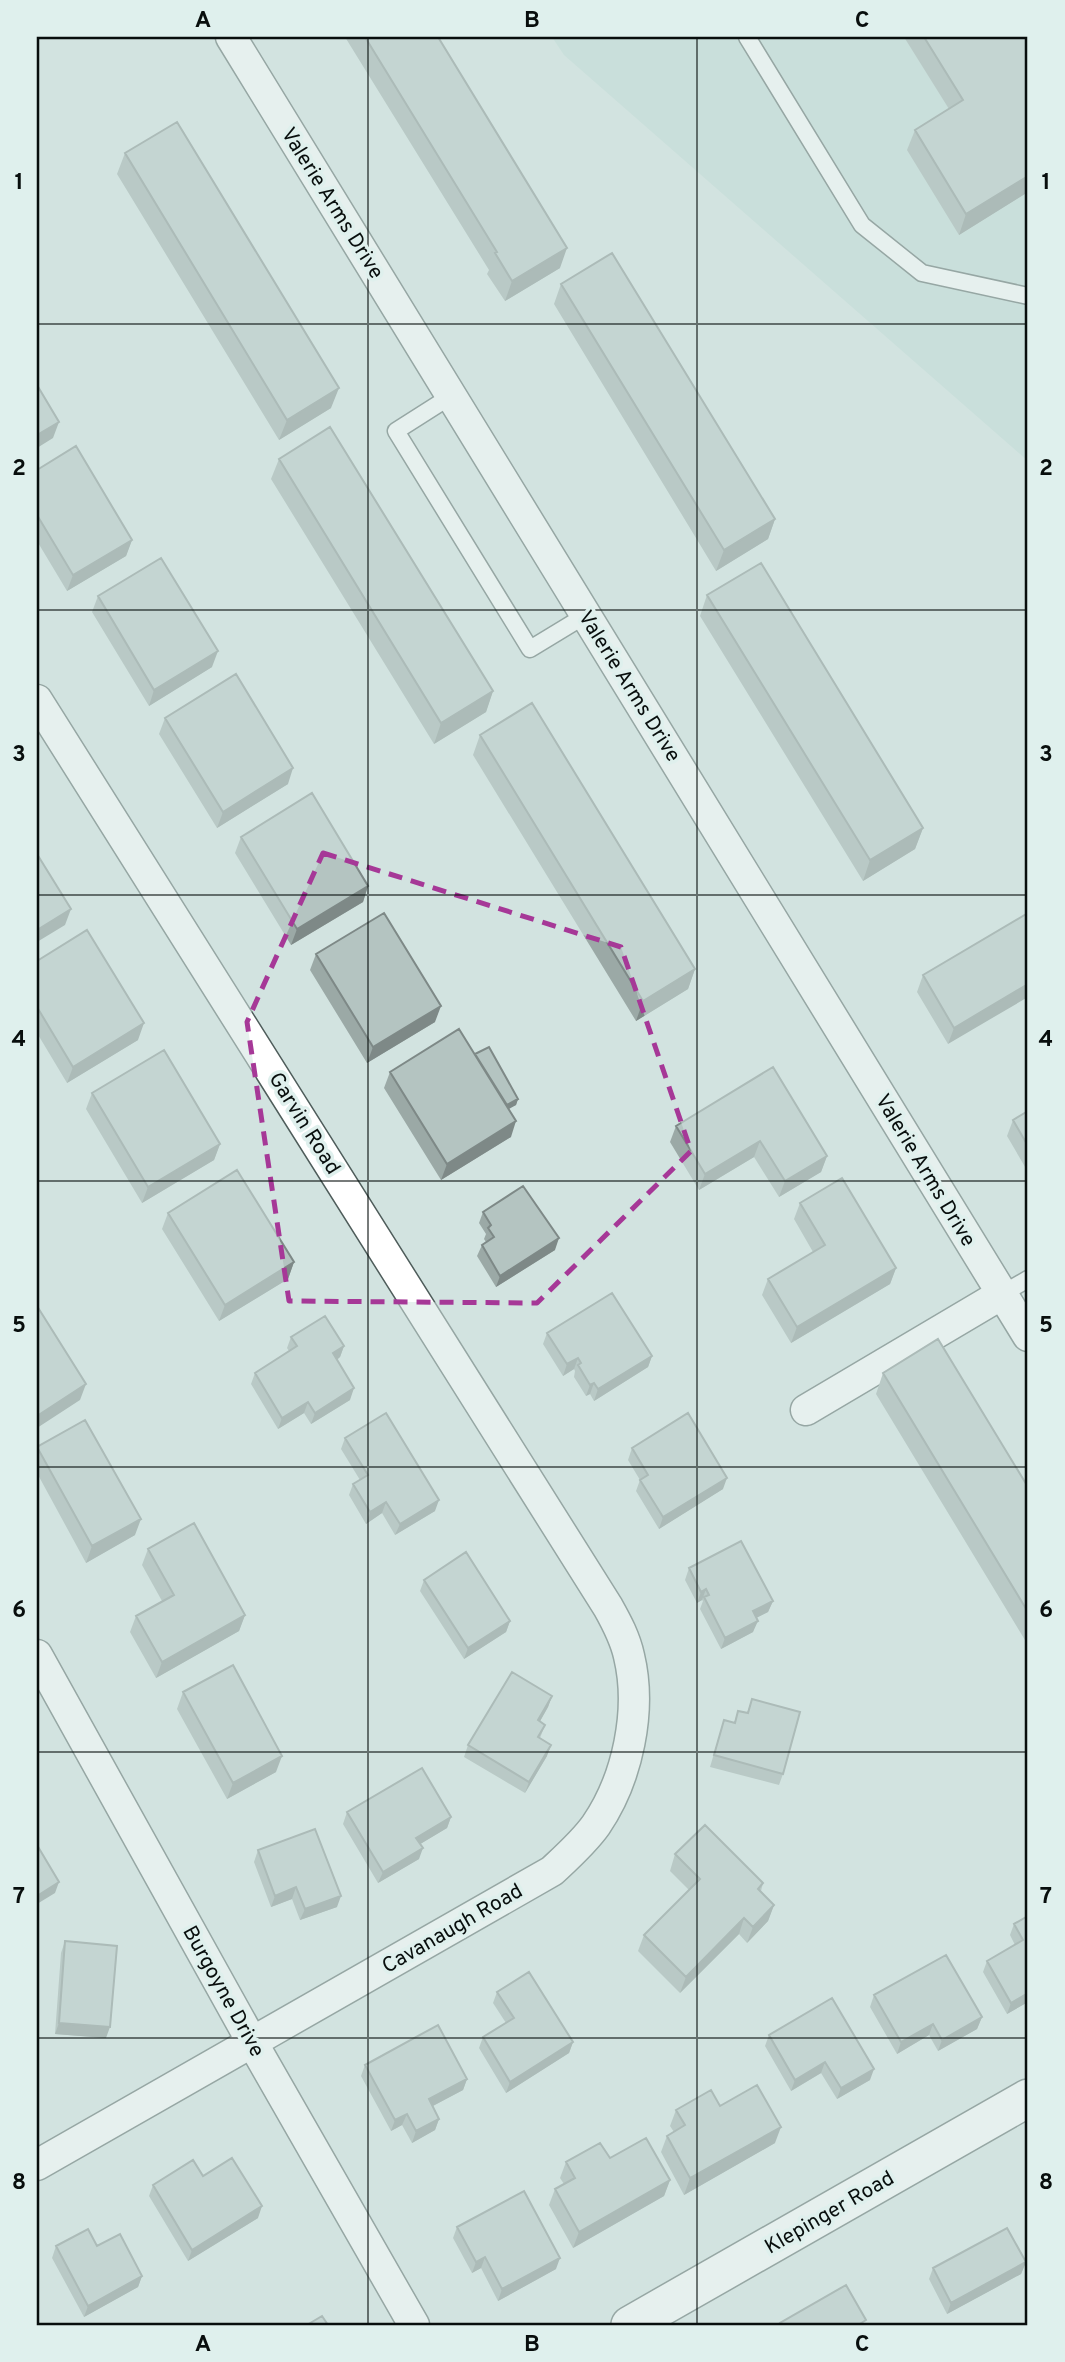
<svg xmlns="http://www.w3.org/2000/svg" width="1065" height="2362" font-family="Overpass,sans-serif">
<rect width="100%" height="100%" fill="#d2e3e0"/>
<!-- built -->
<path fill="#bfd9d4" d="M552,37H1028V461L564,55Z"/>
<g fill="none" stroke-linecap="round" stroke-linejoin="round">
<defs>
<path id="service" d="M747,37L862,225L922,273L1028,296
M451,396L396,431L530,649L586,615
M1002,1294L1028,1279"/>
<path id="minor" d="M231,37L1028,1336
M37,700L608,1607C617,1623 625,1638 629,1656C642,1710 628,1778 596,1825C584,1842 567,1857 552,1871L37,2165
M806,1410L1002,1294
M37,1655L252,2042L414,2325"/>
<path id="tertiary" d="M630,2325L1028,2098"/>
</defs>
<!-- service casing -->
<use href="#service" stroke="#4f5d5b" stroke-width="19"/>
<!-- minor casing -->
<use href="#minor" stroke="#4f5d5b" stroke-width="33"/>
<!-- tertiary casing -->
<use href="#tertiary" stroke="#4f5d5b" stroke-width="40"/>
<!-- service -->
<use href="#service" stroke="#fff" stroke-width="16"/>
<!-- minor -->
<use href="#minor" stroke="#fff" stroke-width="30"/>
<!-- tertiary -->
<use href="#tertiary" stroke="#fff" stroke-width="37"/>
</g>
<!-- wall -->
<path fill="#9ba9a6" d="M345,37H438L560,268L505,301L487,274L489,270Z
M904,37H1028V192L959,235L907,150L915,130L949,109Z
M125,153L331,408L279,440L117,174Z
M561,284L775,519L768,539L716,571L554,304Z
M279,459L493,691L486,712L434,744L271,479Z
M37,470L132,540L126,556L67,591L37,541Z
M707,595L923,828L915,849L863,881L700,616Z
M98,596L212,667L149,706L92,612Z
M165,718L288,784L217,828L159,734Z
M480,735L695,969L688,989L636,1021L473,755Z
M241,837L368,886L363,902L291,945L235,853Z
M1028,913L948,1044L917,992L923,975Z
M316,954L435,1022L367,1063L310,970Z
M37,961L138,1040L67,1083L37,1033Z
M475,1054L518,1099L516,1105L509,1108L511,1137L441,1180L384,1088L390,1072Z
M773,1067L827,1156L821,1172L779,1197L754,1157L699,1190L670,1142L676,1126Z
M92,1093L220,1144L214,1160L142,1203L86,1109Z
M1028,1111V1172L1007,1136L1013,1120Z
M800,1203L896,1268L890,1284L791,1343L762,1295L768,1279L813,1252L794,1219Z
M483,1212L555,1250L496,1287L477,1256L482,1245L486,1242L484,1239L486,1234L479,1223Z
M168,1213L294,1262L288,1279L219,1321L162,1229Z
M547,1333L652,1356L648,1367L594,1401L590,1394L586,1396L574,1377L575,1371L574,1369L563,1376L543,1344Z
M291,1337L344,1346L340,1357L337,1360L350,1400L311,1424L304,1413L278,1429L251,1384L255,1373L289,1351L287,1348Z
M883,1373L1028,1487V1645L876,1394Z
M345,1438L435,1511L395,1535L382,1513L366,1524L349,1495L353,1484L360,1480L341,1449Z
M37,1447L135,1535L86,1563L37,1473Z
M632,1448L723,1489L659,1529L636,1491L640,1480L628,1460Z
M148,1549L245,1615L239,1631L156,1678L130,1632L136,1616L162,1601L142,1565Z
M689,1568L773,1601L768,1612L756,1618L753,1632L721,1649L700,1609L703,1601L702,1600L697,1603L685,1580Z
M424,1580L510,1621L506,1632L464,1659L420,1591Z
M183,1692L276,1772L227,1799L177,1709Z
M552,1696L548,1707L540,1721L545,1725L540,1738L547,1756L525,1793L464,1757L468,1745Z
M752,1699L783,1774L779,1785L710,1767L724,1720L734,1723L738,1711L747,1713Z
M347,1812L451,1817L447,1828L420,1844L419,1859L378,1883L343,1824Z
M258,1850L337,1907L300,1920L292,1899L271,1907L254,1862Z
M675,1854L763,1883L761,1891L774,1905L768,1921L747,1943L739,1934L680,1993L638,1951L644,1935L689,1890L670,1871Z
M1028,1916V2002L1007,2014L983,1972L987,1961L1015,1945L1010,1935L1014,1924Z
M65,1941L106,2038L55,2034L61,1953Z
M497,1992L573,2042L569,2053L506,2093L479,2048L483,2037L506,2023L493,2003Z
M874,1995L982,2017L977,2029L938,2051L929,2035L897,2054L870,2007Z
M769,2035L870,2080L837,2099L821,2073L791,2091L765,2046Z
M365,2065L467,2079L463,2090L433,2106L439,2119L435,2130L412,2143L402,2125L391,2131L361,2076Z
M720,2106L775,2143L684,2195L661,2152L667,2136L674,2132L670,2126L676,2110Z
M610,2158L670,2180L664,2196L573,2248L549,2205L555,2189L564,2184L560,2178L566,2162Z
M203,2176L258,2218L188,2261L149,2196L153,2185Z
M457,2227L556,2269L498,2301L481,2268L472,2273L453,2238Z
M56,2246H97L142,2276L138,2287L84,2317L52,2258Z
M1026,2262L1021,2274L947,2314L929,2279L933,2268Z"/>
<!-- shaded-wall -->
<path fill="#7e8987" d="M1028,176V192L959,235L966,214Z
M567,248L560,268L505,301L512,281Z
M339,388L331,408L279,440L287,420Z
M59,422L53,438L37,448V435Z
M775,519L768,539L716,571L724,550Z
M132,540L126,556L67,591L73,575Z
M218,651L212,667L149,706L154,690Z
M493,691L486,712L434,744L441,723Z
M293,768L288,784L217,828L223,812Z
M923,828L915,849L863,881L870,860Z
M368,886L363,902L291,945L297,929Z
M71,909L65,925L37,942V930Z
M695,969L688,989L636,1021L643,1001Z
M1028,984V997L948,1044L954,1028Z
M441,1006L435,1022L367,1063L373,1047Z
M144,1023L138,1040L67,1083L73,1067Z
M518,1099L516,1105L498,1115L500,1109Z
M516,1121L511,1137L441,1180L447,1164Z
M760,1141L754,1157L699,1190L705,1174Z
M220,1144L214,1160L142,1203L148,1187Z
M827,1156L821,1172L779,1197L785,1181Z
M559,1238L555,1250L496,1287L500,1276Z
M294,1262L288,1279L219,1321L225,1305Z
M896,1268L890,1284L791,1343L797,1327Z
M344,1346L340,1357L329,1365L333,1353Z
M652,1356L648,1367L594,1401L598,1389Z
M578,1358L574,1369L563,1376L567,1364Z
M594,1383L590,1394L586,1396L590,1385Z
M86,1384L80,1400L37,1428V1416Z
M354,1388L350,1400L311,1424L315,1413Z
M308,1402L304,1413L278,1429L282,1418Z
M727,1478L723,1489L659,1529L663,1517Z
M439,1500L435,1511L395,1535L400,1524Z
M386,1502L382,1513L366,1524L370,1512Z
M141,1519L135,1535L86,1563L92,1546Z
M706,1589L702,1600L697,1603L701,1592Z
M773,1601L768,1612L748,1622L753,1611Z
M245,1615L239,1631L156,1678L162,1662Z
M510,1621L506,1632L464,1659L468,1648Z
M758,1621L753,1632L721,1649L725,1638Z
M552,1696L548,1707L534,1732L538,1720Z
M551,1745L547,1756L525,1793L529,1782Z
M282,1756L276,1772L227,1799L233,1783Z
M451,1817L447,1828L412,1849L416,1838Z
M423,1848L419,1859L378,1883L383,1872Z
M59,1882L55,1893L37,1904V1896Z
M296,1887L292,1899L271,1907L275,1896Z
M341,1896L337,1907L300,1920L305,1909Z
M774,1905L768,1921L747,1943L753,1927Z
M744,1918L739,1934L680,1993L686,1977Z
M1028,1993V2002L1007,2014L1011,2003Z
M982,2017L977,2029L938,2051L942,2040Z
M59,2023L110,2027L106,2038L55,2034Z
M933,2024L929,2035L897,2054L901,2042Z
M573,2042L569,2053L506,2093L510,2082Z
M825,2062L821,2073L791,2091L795,2080Z
M874,2069L870,2080L837,2099L841,2088Z
M467,2079L463,2090L425,2110L429,2099Z
M407,2114L402,2125L391,2131L395,2120Z
M439,2119L435,2130L412,2143L416,2131Z
M781,2127L775,2143L684,2195L690,2178Z
M670,2180L664,2196L573,2248L579,2232Z
M262,2206L258,2218L188,2261L192,2250Z
M485,2257L481,2268L472,2273L476,2262Z
M560,2258L556,2269L498,2301L502,2289Z
M1026,2262L1021,2274L947,2314L951,2303Z
M142,2276L138,2287L84,2317L88,2306Z"/>
<!-- building -->
<path fill="#b4c4c1" stroke="#7e8987" stroke-width="2" d="M365,37H438L567,248L512,281L495,253L497,252Z
M924,37H1028V176L966,214L915,130L963,100Z
M177,122L339,388L287,420L125,153Z
M612,253L775,519L724,550L561,284Z
M37,385L59,422L37,435Z
M330,427L493,691L441,723L279,459Z
M76,446L132,540L73,575L37,515V470Z
M161,558L218,651L154,690L98,596Z
M761,563L923,828L870,860L707,595Z
M236,674L293,768L223,812L165,718Z
M532,703L695,969L643,1001L480,735Z
M312,793L368,886L297,929L241,837Z
M37,854L71,909L37,930Z
M384,913L441,1006L373,1047L316,954Z
M1028,913V984L954,1028L923,975Z
M87,930L144,1023L73,1067L37,1007V961Z
M459,1029L516,1121L447,1164L390,1072Z
M489,1047L518,1099L507,1105L475,1054Z
M164,1050L220,1144L148,1187L92,1093Z
M773,1067L827,1156L785,1181L760,1141L705,1174L676,1126Z
M1028,1111V1146L1013,1120Z
M237,1170L294,1262L225,1305L168,1213Z
M842,1178L896,1268L797,1327L768,1279L825,1245L800,1203Z
M523,1186L559,1238L500,1276L482,1245L494,1237L488,1228L491,1225L483,1212Z
M612,1293L652,1356L598,1389L594,1383L590,1385L578,1365L581,1363L578,1358L567,1364L547,1333Z
M37,1306L86,1384L37,1416Z
M325,1316L344,1346L333,1353L354,1388L315,1413L308,1402L282,1418L255,1373L297,1346L291,1337Z
M938,1339L1028,1487V1612L883,1373Z
M386,1413L439,1500L400,1524L386,1502L370,1512L353,1484L368,1475L345,1438Z
M688,1413L727,1478L663,1517L640,1480L648,1475L632,1448Z
M85,1420L141,1519L92,1546L37,1447Z
M194,1523L245,1615L162,1662L136,1616L174,1595L148,1549Z
M741,1541L773,1601L753,1611L758,1621L725,1638L704,1597L709,1595L706,1589L701,1592L689,1568Z
M466,1552L510,1621L468,1648L424,1580Z
M233,1665L282,1756L233,1783L183,1692Z
M512,1672L552,1696L538,1720L545,1725L538,1737L551,1745L529,1782L468,1745Z
M752,1699L800,1712L783,1774L714,1755L724,1720L735,1723L738,1711L748,1713Z
M422,1768L451,1817L416,1838L423,1848L383,1872L347,1812Z
M705,1825L763,1883L758,1889L774,1905L753,1927L744,1918L686,1977L644,1935L700,1879L675,1854Z
M315,1829L341,1896L305,1909L296,1887L275,1896L258,1850Z
M37,1845L59,1882L37,1896Z
M1028,1916V1993L1011,2003L987,1961L1023,1940L1014,1924Z
M65,1941L117,1946L110,2027L59,2023Z
M946,1955L982,2017L942,2040L933,2024L901,2042L874,1995Z
M529,1972L573,2042L510,2082L483,2037L514,2018L497,1992Z
M832,1998L874,2069L841,2088L825,2062L795,2080L769,2035Z
M438,2025L467,2079L429,2099L439,2119L416,2131L407,2114L395,2120L365,2065Z
M757,2085L781,2127L690,2178L667,2136L685,2125L676,2110L711,2090L720,2106Z
M646,2138L670,2180L579,2232L555,2189L575,2178L566,2162L600,2143L610,2158Z
M232,2158L262,2206L192,2250L153,2185L193,2160L203,2176Z
M524,2191L560,2258L502,2289L485,2257L476,2262L457,2227Z
M1007,2228L1026,2262L951,2303L933,2268Z
M88,2229L97,2246L120,2234L142,2276L88,2306L56,2246Z
M846,2285L866,2320L858,2325H781L780,2323Z
M322,2316L328,2325H307Z"/>
<!-- marked area -->
<path d="M0 0H1065V2362H0ZM323,853L621,947L691,1151L537,1303L289,1301L247,1022Z" fill="#d2e3e0" fill-opacity=".55" fill-rule="evenodd"/>
<path fill="none" stroke="#a63897" stroke-width="5" stroke-dasharray="14 9" stroke-linejoin="round" d="M323,853L621,947L691,1151L537,1303L289,1301L247,1022Z"/>
<!-- grid -->
<path fill="none" stroke="#080e0d" stroke-width="2" stroke-opacity="0.55" d="M368,37V2325M697,37V2325M37,324H1028M37,610H1028M37,895H1028M37,1181H1028M37,1467H1028M37,1752H1028M37,2038H1028"/>
<g text-anchor="middle" stroke-width="7" stroke-linejoin="round" paint-order="stroke">
<!-- street labels -->
<g font-size="21" fill="#080e0d" stroke="#dff0ed">
<text transform="translate(333 203) rotate(58)" y="7">Valerie Arms Drive</text>
<text transform="translate(630 686) rotate(58)" y="7">Valerie Arms Drive</text>
<text transform="translate(305 1123) rotate(58)" y="7">Garvin Road</text>
<text transform="translate(926 1170) rotate(59)" y="7">Valerie Arms Drive</text>
<text transform="translate(452 1928) rotate(-30)" y="7">Cavanaugh Road</text>
<text transform="translate(224 1991) rotate(61)" y="7">Burgoyne Drive</text>
<text transform="translate(829 2212) rotate(-30)" y="7">Klepinger Road</text>
</g>
</g>
<!-- border -->
<rect width="1065" height="2362" fill="none" stroke="#dff0ed" stroke-width="77"/>
<rect x="38" y="38" width="988" height="2286" fill="none" stroke="#080e0d" stroke-width="2.5"/>
<g font-size="23" text-anchor="middle" font-weight="bold" fill="#080e0d">
<text x="203" y="27">A</text>
<text x="532" y="27">B</text>
<text x="862" y="27">C</text>
<text x="19" y="189">1</text>
<text x="1046" y="189">1</text>
<text x="19" y="475">2</text>
<text x="1046" y="475">2</text>
<text x="19" y="761">3</text>
<text x="1046" y="761">3</text>
<text x="19" y="1046">4</text>
<text x="1046" y="1046">4</text>
<text x="19" y="1332">5</text>
<text x="1046" y="1332">5</text>
<text x="19" y="1617">6</text>
<text x="1046" y="1617">6</text>
<text x="19" y="1903">7</text>
<text x="1046" y="1903">7</text>
<text x="19" y="2189">8</text>
<text x="1046" y="2189">8</text>
<text x="203" y="2351">A</text>
<text x="532" y="2351">B</text>
<text x="862" y="2351">C</text>
</g>
</svg>
